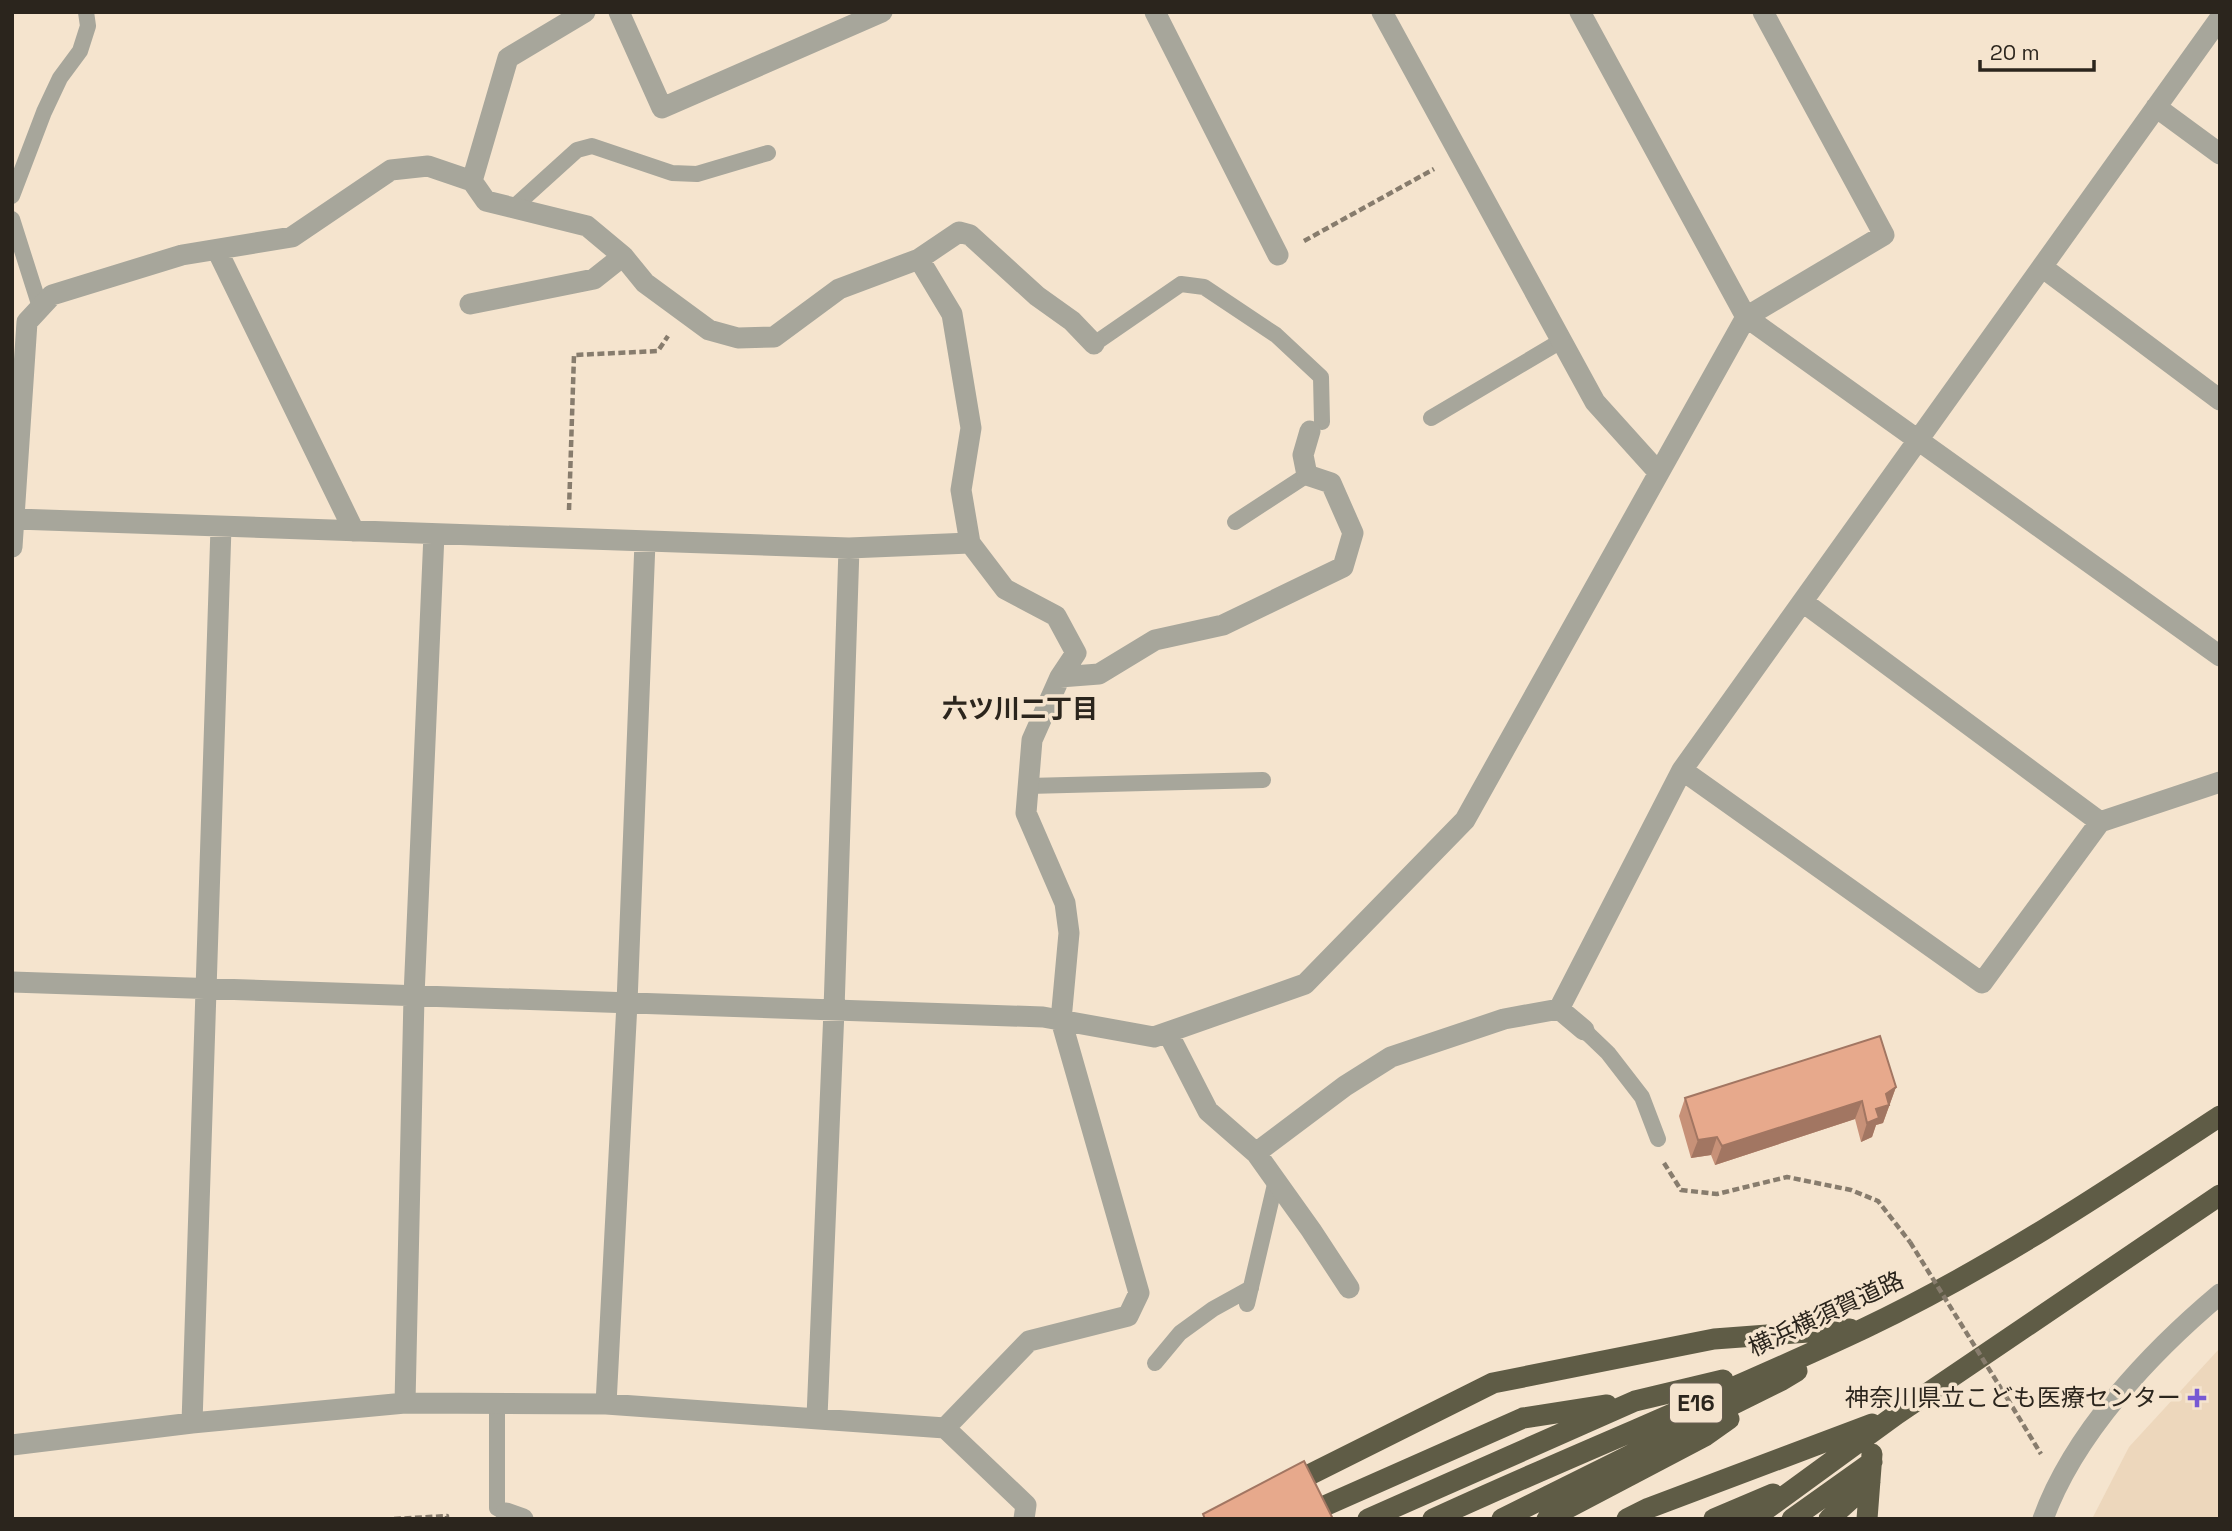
<svg xmlns="http://www.w3.org/2000/svg" width="2232" height="1531" font-family="'Space Grotesk','Noto Sans JP',sans-serif">
<rect width="100%" height="100%" fill="#f5e4ce"/>
<!-- built -->
<path fill="#edd7bc" d="M2220,1348V1519H2092L2129,1447Z"/>
<g fill="none" stroke-linecap="round" stroke-linejoin="round">
<!-- path -->
<path stroke="#877c6d" stroke-width="4.5" stroke-dasharray="7 3.5" stroke-linecap="butt" d="M1304,241L1434,169
M569,510L574,355L658,351L668,336
M1664,1163L1681,1190L1717,1194L1787,1177L1851,1190L1878,1201L1910,1242
M2007,1398L2041,1454
M394,1519L447,1516V1519"/>
<!-- service -->
<path stroke="#a7a69b" stroke-width="16" d="M12,196L44,112L60,78L80,51L88,26L86,12
M514,207L577,150L592,146L672,173L697,174L768,153
M12,219L40,307
M1094,344L1181,284L1204,287L1276,335L1321,377L1322,422
M1431,418L1561,341
M1235,522L1307,475
M1028,786L1263,780
M1584,1030L1608,1053L1642,1097L1658,1139
M1247,1304L1276,1180
M1155,1363L1180,1333L1213,1309L1251,1288
M497,1404V1508L506,1513"/>
<!-- minor -->
<path stroke="#a7a69b" stroke-width="21" d="M619,12L662,108L882,12
M1155,12L1278,255
M1382,12L1595,402L1659,473
M1580,12L1746,317L2220,656
M2156,107L2220,154
M472,181L508,58L585,12
M217,250L354,531
M2042,267L2220,400
M470,304L594,279L623,256
M16,519L849,548L970,543
M12,547L27,322L52,295L182,255L292,237L391,170L428,166L472,181L486,201L587,226L623,256L645,283L709,330L738,338L774,337L839,289L919,259L959,232L970,235L1037,296L1072,321L1094,344
M1803,602L2100,822
M1060,677L1099,674L1155,640L1223,625L1343,567L1353,533L1331,483L1307,475L1303,455L1310,431
M1682,770L1982,983L2100,822L2220,782
M12,982L1043,1017L1154,1037L1305,984L1465,820L1746,317L1884,235L1763,12
M1559,1009L1682,770L2220,18
M1168,1033L1208,1111L1256,1153L1311,1230L1349,1288
M1256,1153L1345,1086L1391,1057L1504,1019L1559,1009L1584,1030
M405,1403L414,996L434,534
M606,1404L627,1003L645,542
M817,1417L834,1010L849,548
M192,1423L221,527
M945,1428L1026,1505L1024,1519
M12,1445L192,1423L405,1403L606,1404L945,1428L1029,1341L1128,1316L1139,1293L1061,1020L1069,933L1065,903L1026,813L1032,740L1060,677L1076,653L1056,616L1005,589L970,543L961,490L971,428L952,314L919,259
M506,1513L523,1519"/>
<!-- tertiary -->
<path stroke="#a7a69b" stroke-width="21" d="M2043,1519C2074,1433 2151,1352 2220,1294"/>
<!-- motorway -->
<path stroke="#5f5c46" stroke-width="21" d="M1285,1487L1493,1383L1714,1339L1850,1329
M1295,1519L1523,1418L1607,1405
M1368,1519L1635,1401L1723,1380
M1433,1519C1576,1453 1723,1395 1865,1328C1989,1269 2105,1192 2220,1116
M1502,1519L1782,1380L1797,1371
M1547,1519L1705,1436L1729,1419
M1627,1519L1649,1508L1872,1424
M1714,1519L1773,1494
M1753,1519L1897,1414L2220,1195
M1792,1519L1872,1462
M1829,1519L1870,1482
M1867,1519L1872,1454"/>
<!-- path-bridge -->
<path stroke="#877c6d" stroke-width="4.5" stroke-dasharray="7 3.5" stroke-linecap="butt" d="M1910,1242L2007,1398"/>
</g>
<!-- wall -->
<path fill="#c79178" d="M1896,1087L1883,1123L1876,1125L1872,1137L1861,1142L1855,1119L1715,1165L1711,1155L1691,1158L1679,1116L1685,1098Z"/>
<!-- shaded-wall -->
<path fill="#a27662" d="M1896,1087L1883,1123L1876,1125L1872,1137L1861,1142L1867,1123L1876,1109L1886,1094Z
M1862,1101L1855,1119L1715,1165L1722,1146Z
M1717,1137L1711,1155L1691,1158L1698,1140Z"/>
<!-- building -->
<path fill="#e7a98c" stroke="#a27662" stroke-width="2" d="M1880,1036L1896,1087L1886,1094L1889,1105L1876,1109L1879,1118L1867,1123L1862,1101L1722,1146L1717,1137L1698,1140L1685,1098Z
M1304,1461L1333,1519H1205L1203,1514Z"/>
<!-- markers -->
<path fill="#7759d3" stroke="#f5e4ce" stroke-width="2.5" d="M2193.5 1387.5h7v7h7v7h-7v7h-7v-7h-7v-7h7z"/>
<g text-anchor="middle" stroke-width="7" stroke-linejoin="round" paint-order="stroke">
<!-- shield labels -->
<rect fill="#f5e4ce" stroke="#685e52" stroke-width="2" x="1670" y="1383.5" width="52" height="39" rx="5"/>
<g font-size="23" font-weight="bold" fill="#2b251d">
<text x="1696" y="1411">E16</text>
</g>
<!-- street labels -->
<g font-size="24" fill="#2b251d" stroke="#f5e4ce">
<text transform="translate(1826 1314) rotate(-25)" y="8">横浜横須賀道路</text>
</g>
<!-- poi labels -->
<g font-size="24" fill="#2b251d" stroke="#f5e4ce" text-anchor="end">
<text x="2181" y="1406">神奈川県立こども医療センター</text>
</g>
<!-- neighbourhood labels -->
<g font-size="26" font-weight="bold" fill="#2b251d" stroke="#f5e4ce">
<text x="1020" y="718">六ツ川二丁目</text>
</g>
</g>
<!-- border -->
<rect width="2232" height="1531" fill="none" stroke="#2b251d" stroke-width="28"/>
<!-- scale -->
<path d="M1980 60v10h114v-10" fill="none" stroke="#2b251d" stroke-width="3.5"/>
<text x="1990" y="60" font-size="21" fill="#2b251d" stroke="#f5e4ce" stroke-width="5" paint-order="stroke">20 m</text>
</svg>
